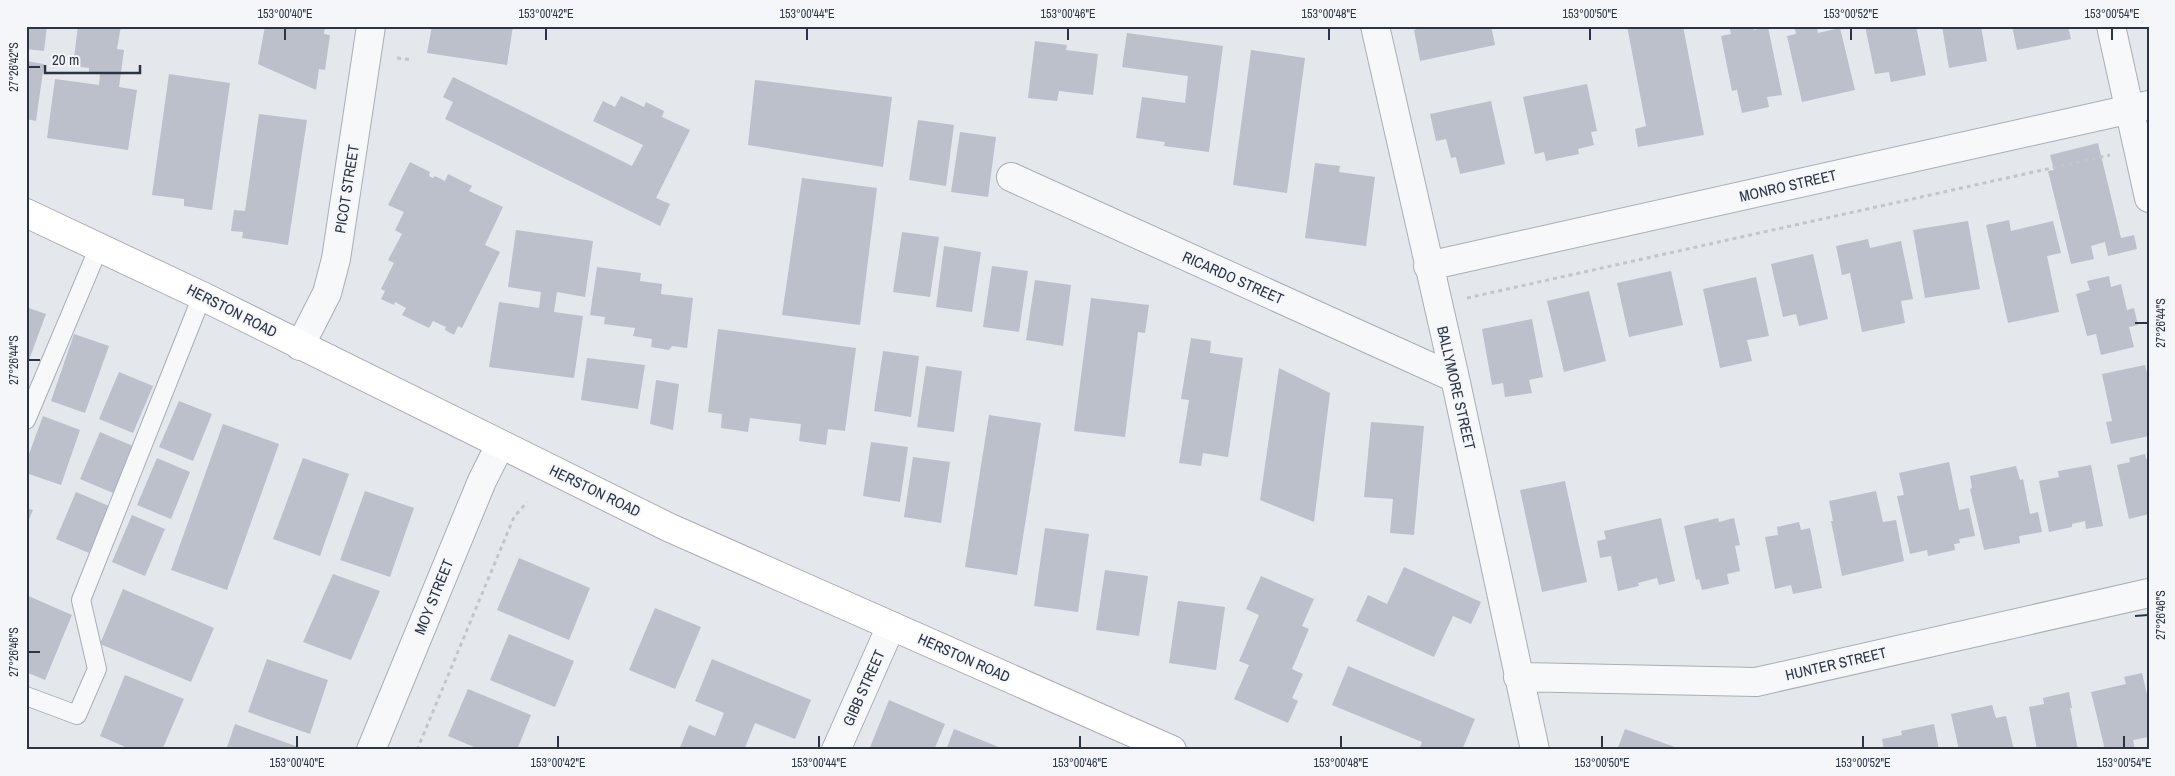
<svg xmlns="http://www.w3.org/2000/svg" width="2175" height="776" font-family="'Archivo Narrow',sans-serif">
<rect width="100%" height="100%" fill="#e4e7ec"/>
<!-- building -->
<path fill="#bbc0ca" d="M26,26H47L44,51L26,49Z
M78,26H121L117,49L124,50L119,87L137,90L128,150L47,138L55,79L99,85L100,74L89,73V68L73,66Z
M265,26H325L324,34L330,35L325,70L319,69L316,90L258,64Z
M432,26H513L507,65L427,53Z
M1425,26H1491L1495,45L1420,61L1414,30Z
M1627,26H1683L1704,135L1638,147L1635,129L1646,126Z
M1729,26H1754V30L1768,27L1782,95L1767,97L1769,107L1742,113L1737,90L1732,91L1721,36L1731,34Z
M1794,26H1817L1818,33L1840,28L1855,90L1802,102L1787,36L1796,34Z
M1865,26H1916L1926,75L1891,82L1889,72L1875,74Z
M1942,26H1981L1987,61L1949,68Z
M2012,26H2068L2071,39L2017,50Z
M1127,33L1223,46L1209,152L1164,146L1165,142L1136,138L1142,97L1185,103L1188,76L1122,67Z
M1035,41L1067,45L1066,50L1098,54L1093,95L1059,91L1057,101L1028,98Z
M1251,50L1305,58L1287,193L1233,185Z
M26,61L44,64L36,121L26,119Z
M169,74L230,83L212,210L184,206V199L152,195Z
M453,77L632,166L643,145L593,121L603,101L615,107L621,96L644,107L646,102L664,111L662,117L690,130L656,198L670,204L660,226L445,119L453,102L443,97Z
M755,80L892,97L883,167L748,145Z
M1587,84L1597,131L1591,132L1594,145L1578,149L1579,154L1546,161L1544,152L1535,154L1523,97Z
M1491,101L1505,164L1460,174L1456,157L1451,158L1446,139L1436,141L1430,114Z
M259,114L307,120L288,245L242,238L243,232L231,231L234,210L245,211Z
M918,120L954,125L946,186L909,180Z
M960,132L996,137L988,197L951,192Z
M2098,143L2121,238L2134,235L2137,249L2108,256L2105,242L2091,246L2094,259L2071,264L2048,171L2054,170L2050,155Z
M410,162L430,172L429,176L433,178L435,176L445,181L448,174L472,186L469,191L503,207L485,245L500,252L462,328L458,326L454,335L445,330L446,327L433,321L429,328L402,315L406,308L395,302L394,305L381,299L385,291L381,289L394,263L388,260L402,234L395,230L404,212L388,205Z
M1315,163L1340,166L1339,172L1375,177L1366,246L1305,238Z
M802,178L877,188L860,325L782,315Z
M2009,220L2011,231L2053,221L2061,253L2047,256L2059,312L2008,323L1986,225Z
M1968,221L1980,289L1925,298L1913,230Z
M516,230L593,241L585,297L557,292L554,312L583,316L574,378L489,367L499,302L539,308L541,292L508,287Z
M902,232L939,237L930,297L893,292Z
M1868,239L1870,248L1901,241L1913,299L1901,301L1905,323L1862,332L1850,273L1842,275L1836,246Z
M944,246L981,252L972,312L936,307Z
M1813,254L1828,319L1799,326L1796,314L1783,317L1771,264Z
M992,266L1028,271L1019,332L983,327Z
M597,267L641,273L640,281L662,284L661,294L693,298L687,348L672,346L669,350L651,347L652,339L633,336L635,328L604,324L605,317L590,315Z
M1671,271L1683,325L1629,337L1617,283Z
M2109,276L2111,287L2121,284L2127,310L2134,308L2138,325L2129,327L2134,347L2101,355L2096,334L2087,336L2076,294L2090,290L2087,281Z
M1756,277L1769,336L1747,340L1752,361L1720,368L1703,289Z
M1035,280L1071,285L1063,346L1026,340Z
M1589,291L1606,361L1564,372L1547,301Z
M1091,298L1149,305L1145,333L1138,332L1125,437L1074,431Z
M26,307L46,314L26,368Z
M1532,319L1543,377L1529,380L1532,393L1505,397L1503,383L1492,385L1482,329Z
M718,329L856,348L845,431L828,429L826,445L799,441L801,424L750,418L748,432L721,428L722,414L708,412Z
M74,334L109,346L85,413L51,401Z
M1191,338L1211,341L1210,353L1243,358L1228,457L1203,453L1201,466L1179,463L1189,400L1181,399Z
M883,351L919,356L911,417L874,411Z
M587,358L645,365L638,409L581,400Z
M2145,365L2149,381V436L2111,444L2106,422L2112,421L2102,374Z
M926,366L962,371L954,432L917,427Z
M1279,368L1330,393L1314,522L1260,500Z
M119,372L153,386L133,433L99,419Z
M656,380L679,384L673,430L650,424Z
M179,401L212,414L193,461L159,447Z
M989,415L1041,423L1017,575L965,567Z
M43,416L80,430L61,485L26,473V462Z
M1371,422L1424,426L1414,535L1390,533L1393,499L1364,497Z
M223,424L279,444L227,590L171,570Z
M100,432L133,446L113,493L80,479Z
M871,442L908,447L900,502L863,496Z
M2145,454L2146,459L2149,458V514L2129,519L2117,465L2130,462L2129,458Z
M913,457L950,462L941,523L904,517Z
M157,458L190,472L171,519L137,505Z
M303,458L349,474L320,556L273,539Z
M1949,462L1959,510L1969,508L1975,536L1959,539L1960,543L1954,544L1955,550L1928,556L1927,550L1910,554L1897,496L1904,495L1899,473Z
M2091,465L2103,526L2086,529L2085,521L2072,524V527L2049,532L2039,481L2059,477L2058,471Z
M2016,466L2020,480L2023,479L2030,514L2038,512L2042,532L2019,536L2020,543L1984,550L1970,489L1972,488L1970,476Z
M1565,481L1587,582L1542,592L1520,490Z
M365,491L414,508L390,577L340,560Z
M1876,491L1883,522L1896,520L1904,561L1842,576L1831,521H1833L1829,501Z
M76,492L109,506L89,553L56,539Z
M26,508L33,510L26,526Z
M132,515L165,529L145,576L112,562Z
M1661,518L1675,581L1659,585L1657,578L1638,583L1639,586L1618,591L1611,556L1600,558L1597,541L1606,539L1604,531Z
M1718,518L1719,522L1734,518L1740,545L1735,546L1740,571L1727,574L1729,584L1702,590L1699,579L1696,580L1684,526Z
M1799,522L1801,530L1810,528L1822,588L1793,594L1791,585L1775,589L1765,537L1778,535L1777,527Z
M1045,528L1089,534L1078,612L1034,606Z
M519,558L590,588L569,640L497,610Z
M1404,567L1481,602L1471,624L1453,616L1434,657L1356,621L1368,595L1387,604Z
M1105,570L1148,576L1139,636L1096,630Z
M333,574L380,591L351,660L303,642Z
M1261,576L1314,599L1302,626L1309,629L1292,669L1303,674L1292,698L1298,701L1288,723L1234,699L1249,665L1239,661L1259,615L1246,609Z
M123,589L214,628L191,682L100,644Z
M26,595L72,615L45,680L26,672Z
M1178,601L1225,607L1216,670L1169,663Z
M655,608L701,627L675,689L629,670Z
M509,634L574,661L555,707L490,680Z
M267,659L328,680L310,734L248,712Z
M712,659L811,700L795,739L755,723L744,750H679L689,725L715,736L724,713L695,701Z
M1348,666L1475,719L1462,750H1419L1422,742L1332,705Z
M2142,673L2149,703V737L2133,740L2135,750H2105L2091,692L2126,684L2124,677Z
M125,675L184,699L162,750H132L100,736Z
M468,689L531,715L517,750H481L448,736Z
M2069,692L2072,708H2070L2078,750H2037L2029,707L2044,704L2043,698Z
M889,700L945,724L934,750H869Z
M1992,705L1996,718L2006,716L2014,750H1959L1951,714Z
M235,724L301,748L300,750H226Z
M1934,724L1939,750H1884L1882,739L1902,735L1901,731Z
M954,729L1006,750H946Z
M1625,729L1683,750H1617Z"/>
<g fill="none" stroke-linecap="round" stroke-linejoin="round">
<defs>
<path id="service" d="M26,420L99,247
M26,696L77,715L97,669L81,600L202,296"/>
<path id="minor" d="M1375,26L1455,378L1535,750
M2111,26L2149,198
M1011,177L1455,378
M1428,266L2149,105
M300,346L327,293L336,259L371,26
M1518,677L1756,682L2149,593
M836,750L891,626"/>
<path id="tertiary" d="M371,750L482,481L500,445"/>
<path id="secondary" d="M26,213L202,296L668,527L1172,750"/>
</defs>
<!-- service casing -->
<use href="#service" stroke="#a9aeb7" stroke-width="20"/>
<!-- minor casing -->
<use href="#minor" stroke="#a9aeb7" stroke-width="30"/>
<!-- tertiary casing -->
<use href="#tertiary" stroke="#a9aeb7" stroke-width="30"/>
<!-- secondary casing -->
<use href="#secondary" stroke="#a9aeb7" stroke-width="30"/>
<!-- path -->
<path stroke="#c2c5cb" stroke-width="3" stroke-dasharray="4 4" stroke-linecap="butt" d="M397,58L412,60
M1467,298L2110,155
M417,750L514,517L527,502"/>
<!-- service -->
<use href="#service" stroke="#f7f8fa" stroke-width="18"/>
<!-- minor -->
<use href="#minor" stroke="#f7f8fa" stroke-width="28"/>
<!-- tertiary -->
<use href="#tertiary" stroke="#f7f8fa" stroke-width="28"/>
<!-- secondary -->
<use href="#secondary" stroke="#fff" stroke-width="28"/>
</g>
<!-- ticks -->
<path fill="none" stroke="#2b3445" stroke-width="2" d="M285,28V40M546,28V40M807,28V40M1068,28V40M1329,28V40M1590,28V40M1851,28V40M2112,28V40M28,67H40M2135,323H2148M28,360H40M2135,616L2148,615M28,652H40M297,736V748M558,736V748M819,736V748M1080,736V748M1341,736V748M1602,736V748M1863,736V748M2124,736V748"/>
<g text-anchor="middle" stroke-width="4" stroke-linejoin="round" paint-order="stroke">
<!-- street labels -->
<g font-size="15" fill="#2b3445" stroke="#f4f6f9">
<text transform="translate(1788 186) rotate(-13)" y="5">MONRO STREET</text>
<text transform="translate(347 189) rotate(-81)" y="5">PICOT STREET</text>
<text transform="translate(1233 278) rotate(24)" y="5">RICARDO STREET</text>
<text transform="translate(232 311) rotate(27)" y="5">HERSTON ROAD</text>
<text transform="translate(1456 388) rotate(77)" y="5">BALLYMORE STREET</text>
<text transform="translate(595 491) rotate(26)" y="5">HERSTON ROAD</text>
<text transform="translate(434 597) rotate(-68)" y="5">MOY STREET</text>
<text transform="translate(964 658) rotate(24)" y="5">HERSTON ROAD</text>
<text transform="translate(1836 664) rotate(-13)" y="5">HUNTER STREET</text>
<text transform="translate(864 688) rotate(-66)" y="5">GIBB STREET</text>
</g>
</g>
<!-- border -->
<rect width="2175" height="776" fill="none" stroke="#f4f6f9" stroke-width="55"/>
<!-- scale -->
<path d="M45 65v8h95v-8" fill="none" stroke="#2b3445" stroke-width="2.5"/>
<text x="52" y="65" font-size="15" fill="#2b3445" stroke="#f4f6f9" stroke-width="4" paint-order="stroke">20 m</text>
<rect x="28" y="28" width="2120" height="720" fill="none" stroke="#2b3445" stroke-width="2"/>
<g font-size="12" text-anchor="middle" fill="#2b3445">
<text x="285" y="18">153°00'40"E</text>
<text x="546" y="18">153°00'42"E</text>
<text x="807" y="18">153°00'44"E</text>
<text x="1068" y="18">153°00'46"E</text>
<text x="1329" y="18">153°00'48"E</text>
<text x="1590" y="18">153°00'50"E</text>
<text x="1851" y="18">153°00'52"E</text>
<text x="2112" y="18">153°00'54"E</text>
<text transform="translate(14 67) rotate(-90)" y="4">27°26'42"S</text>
<text transform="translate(2161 323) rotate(-90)" y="4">27°26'44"S</text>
<text transform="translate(14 360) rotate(-90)" y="4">27°26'44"S</text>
<text transform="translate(2161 615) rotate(-90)" y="4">27°26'46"S</text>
<text transform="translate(14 652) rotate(-90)" y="4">27°26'46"S</text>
<text x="297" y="767">153°00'40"E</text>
<text x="558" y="767">153°00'42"E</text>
<text x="819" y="767">153°00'44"E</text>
<text x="1080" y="767">153°00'46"E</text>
<text x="1341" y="767">153°00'48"E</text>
<text x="1602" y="767">153°00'50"E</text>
<text x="1863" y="767">153°00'52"E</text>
<text x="2124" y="767">153°00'54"E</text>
</g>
</svg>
